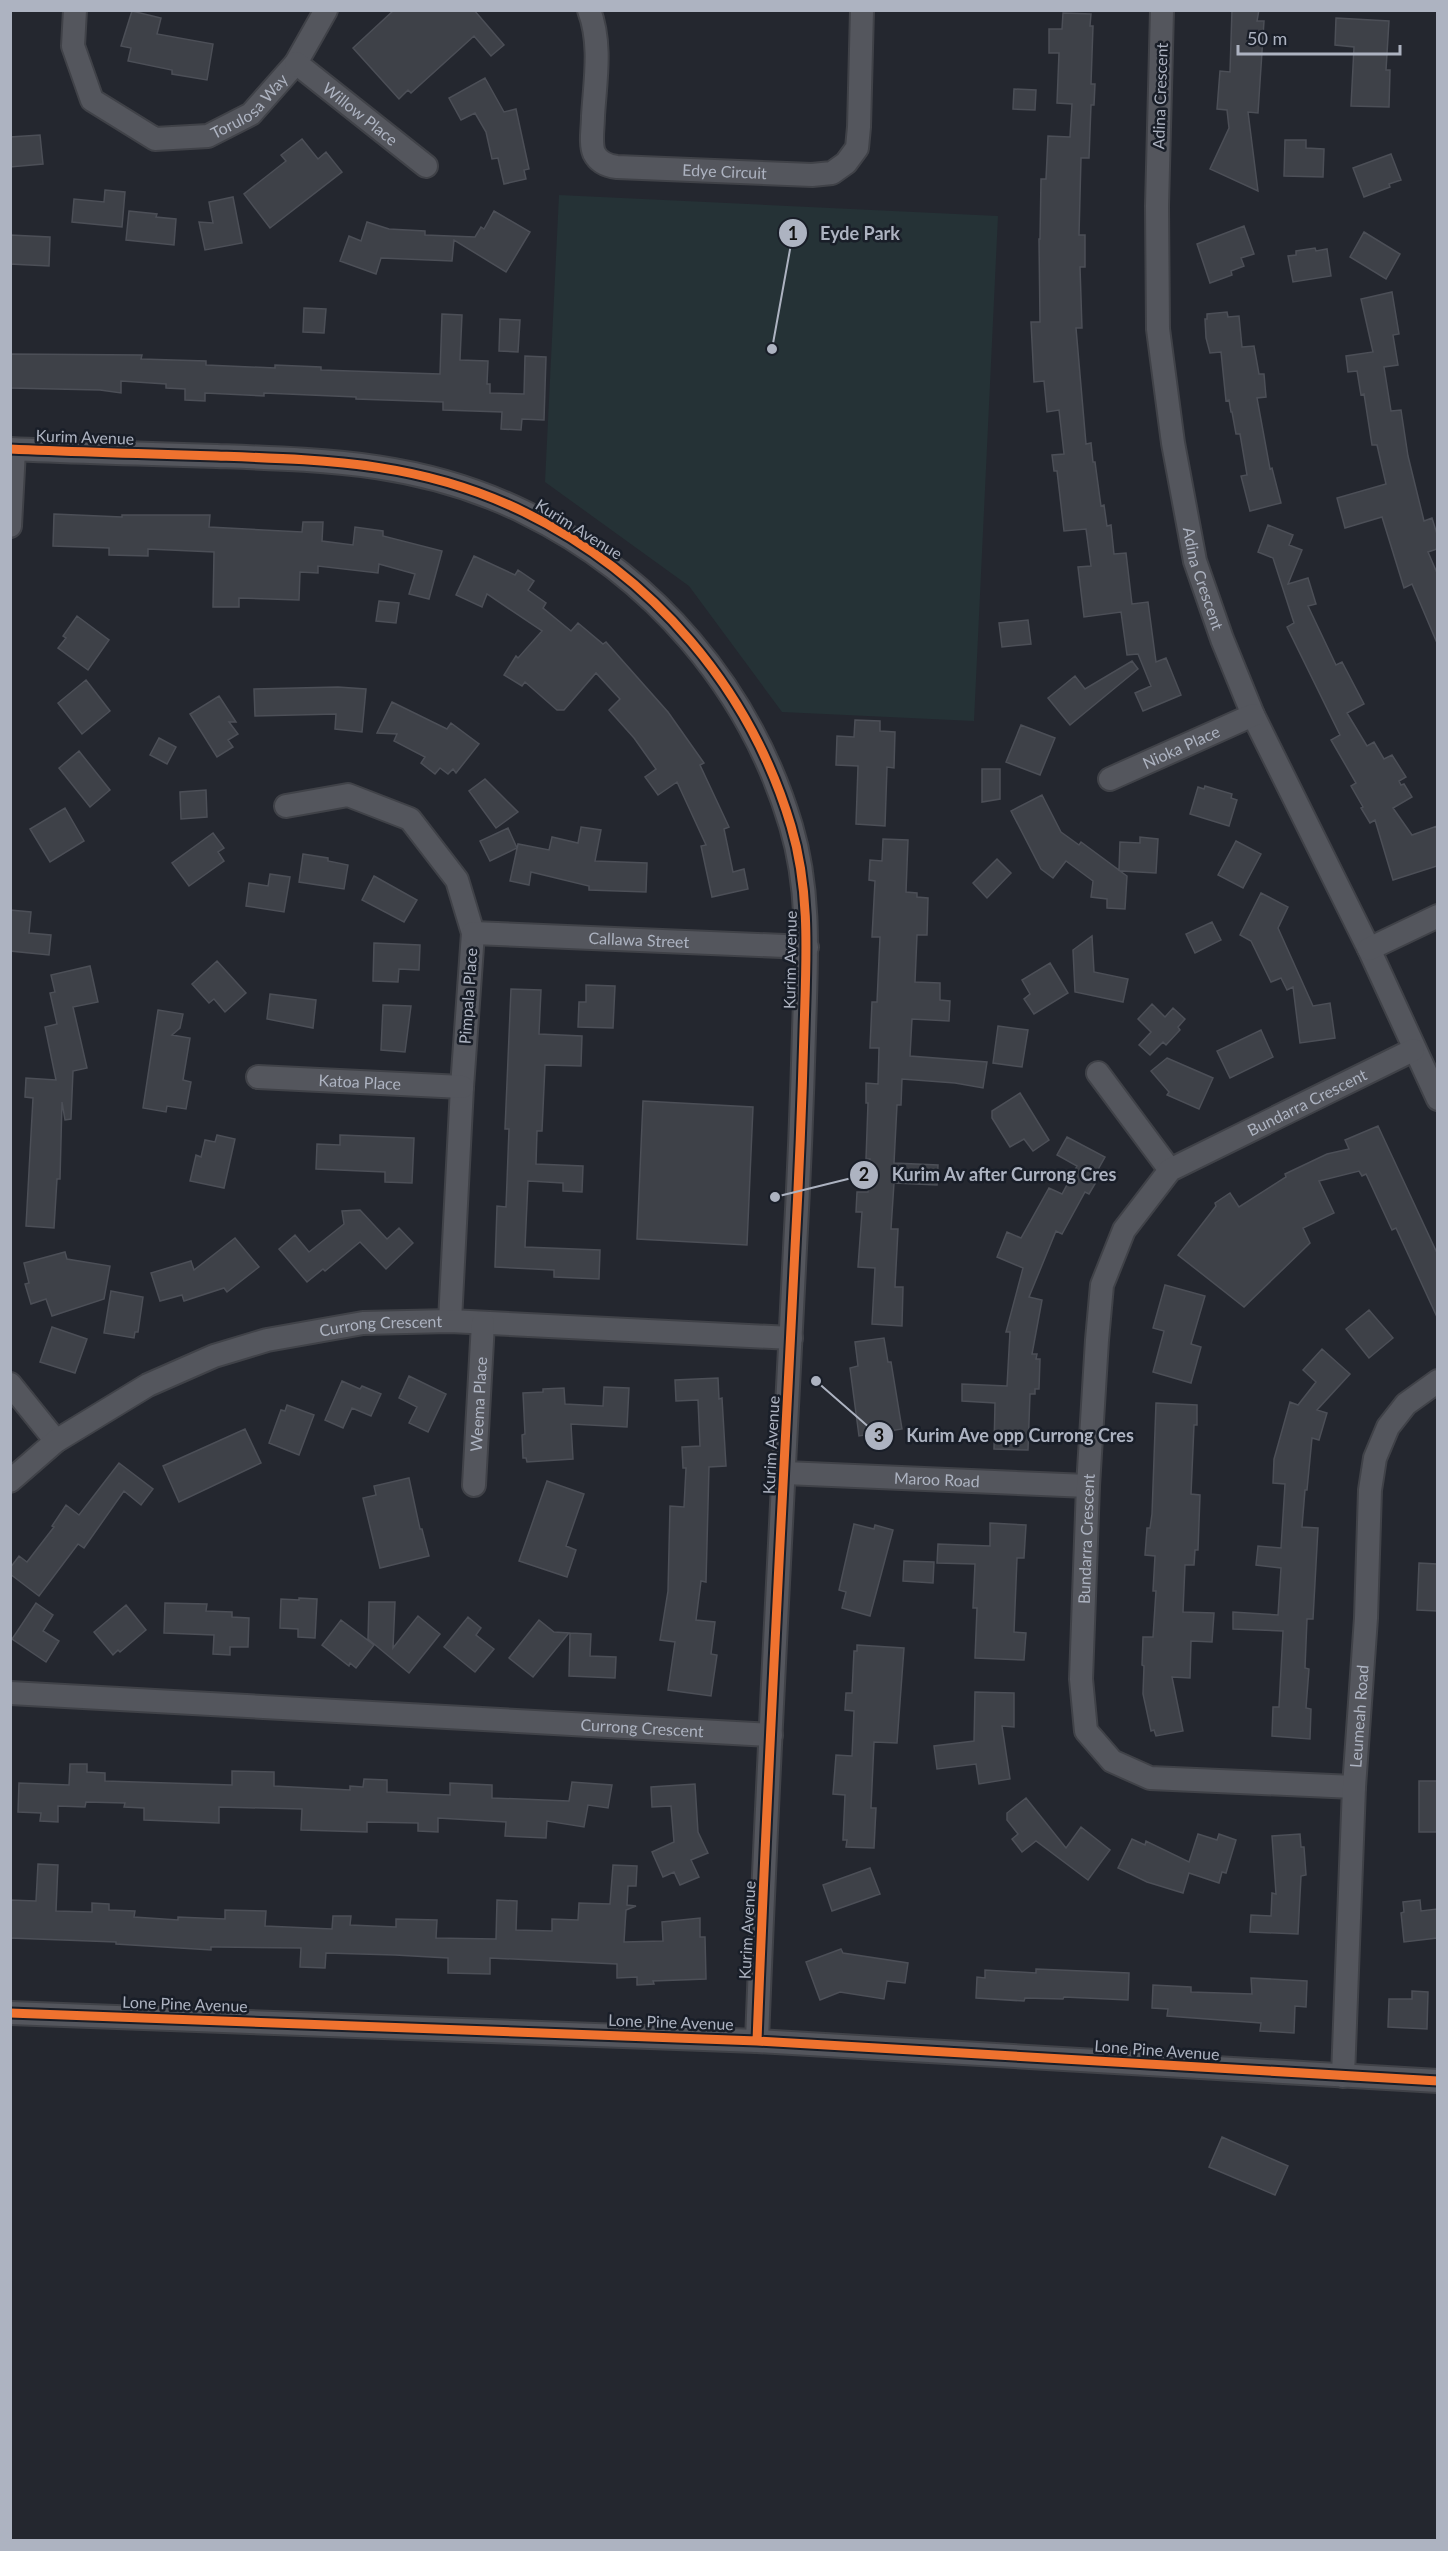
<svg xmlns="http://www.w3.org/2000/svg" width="1448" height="2551" font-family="Lato,sans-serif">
<rect width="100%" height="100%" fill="#24272f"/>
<!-- green -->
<path fill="#253236" d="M559,195L998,216L974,721L782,712L689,586L545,482Z"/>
<!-- building -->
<path fill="#3e4148" stroke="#4c4f57" stroke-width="1.5" d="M394,10H474L504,45L491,56L474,36L411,93L408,90L399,99L353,48Z
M1232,10H1259L1257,21H1264L1258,113L1248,112L1258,191L1210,169L1229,128L1227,110L1217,109L1220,71L1230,72Z
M132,11L161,18L157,34L213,44L207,80L172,74V70L128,61L131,48L121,46Z
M1063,13L1091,14L1090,26H1093L1091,84H1095L1094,105H1091L1089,158H1081L1079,235H1085V267H1080L1082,328H1076L1086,444L1091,443L1093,462H1095L1101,506L1104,505L1107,526L1111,525L1114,554L1126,553L1132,604L1148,602L1156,662L1166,658L1181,695L1143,711L1135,693L1151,686L1138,654L1127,655L1121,612L1084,617L1078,567L1091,566L1086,529L1064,531L1057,471H1054L1052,455L1064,454L1059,410L1047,412L1044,381L1034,382L1031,322H1040L1039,239H1040L1041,179H1046L1048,136L1070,137L1072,104L1057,103L1059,53H1049V29H1062Z
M1336,18L1389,21L1386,70H1390L1389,107L1351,106L1354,47L1335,45Z
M485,78L504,112L516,109L529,169L524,170L526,179L504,184L498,158L492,159L486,132L475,113L461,120L449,98Z
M1014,89L1036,90L1035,110L1013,109Z
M40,135L43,164L10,167V137Z
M302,139L318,159L326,152L342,172L270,228L244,194L286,161L281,155Z
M1285,140H1306V148L1324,149L1323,177L1284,176Z
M1391,154L1401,180L1389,184L1390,187L1364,197L1353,168Z
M105,190L125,192L122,227L72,222L74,199L104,202Z
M233,197L242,243L205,250L199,222L213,223L209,202Z
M129,211L157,214L156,217L176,219L174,245L126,240Z
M494,211L530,232L506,272L454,240L452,261L381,258L376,274L340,261L349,236L361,241L367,222L389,229L425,231V235L475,237L481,227L484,229Z
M1244,226L1254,254L1241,258L1244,266L1231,271L1232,275L1210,283L1197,244Z
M1364,232L1400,254L1386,279L1350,257Z
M10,235L50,237L49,266L10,264Z
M1315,248L1316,251L1327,249L1331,276L1293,282L1288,256L1296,255V251Z
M1392,292L1399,334L1393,335L1398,365L1384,367L1391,411L1401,410L1408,456L1424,521L1432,518L1437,534V549L1428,552L1437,573V643L1412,584L1404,588L1382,517L1345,528L1337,498L1386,484L1377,445H1372L1364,394L1361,395L1357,371L1348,372L1346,356L1373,352L1361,299Z
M304,308L326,309L324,333L303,332Z
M1227,312L1228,317L1239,316L1242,347L1254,346L1259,374H1264L1266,397L1257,398L1270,469L1272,468L1281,503L1250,511L1241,476L1247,475L1240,434H1236L1232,412H1231L1229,400L1226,401L1221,352L1210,353L1206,338L1205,319H1207V314Z
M442,314L462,315L460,360L488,361L487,384H490V393L524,394L525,356L546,357L544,420L522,419L521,430L501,429L502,412L443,410V402L356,399V397L264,393V396L205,393V401L185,400V389L166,388V384L121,381V393L100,390L10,388V354L142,355L141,359L206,361V365L275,368V365L321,367V370L440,374Z
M500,319L520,320L518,352L499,351Z
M54,514L122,517V515H210L209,527L302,532L303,522H323L322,541L353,545L355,527L383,531V536L442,551L429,599L409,594L415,574L379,564L378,573L318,566V573L300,572L299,600L239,598V607H213L214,552L148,549V556L109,555V548L53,546Z
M1268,525L1293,535L1289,545L1302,550L1288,584L1308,578L1316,604L1308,606L1336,665L1342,662L1364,704L1347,713L1367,746L1374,742L1384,759L1392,755L1406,777L1399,781L1401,785L1404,784L1412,797L1393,808L1412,835L1437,826V866L1393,880L1375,820L1370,823L1361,808L1363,807L1351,786L1356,783L1331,740L1340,735L1287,627L1294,623L1273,558L1258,552Z
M474,556L515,575L518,570L534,581L528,590L546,603L543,608L571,631L578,623L603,644L606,642L668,712L704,763L700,765L729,827L724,829L733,872L744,869L748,889L712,897L701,846L706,845L677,782L658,795L645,777L656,769L634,738L609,710L620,699L596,673L564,710H557L525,682L522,686L504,675L516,656L518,658L542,631L487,594L482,607L456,595Z
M379,601L399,603L396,623L376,621Z
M77,616L109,640L88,670L58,648L66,638L63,636Z
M1028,620L1031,644L1002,647L999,623Z
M1132,661L1138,669L1070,725L1048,698L1075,676L1085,689Z
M86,680L110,711L82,734L58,703Z
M338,687L366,689L362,732L335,729L336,714L255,716L254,689Z
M219,696L236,722H229L238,734L228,740L233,747L217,757L190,714Z
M392,702L447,729L451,723L479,744L456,773L453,769L448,774L440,768L435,774L421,763L425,757L394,741L397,734L377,733Z
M855,720L880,721V731L895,732L894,768L887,767L885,826L856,824L858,766L836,765L837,736L854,737Z
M1021,725L1055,738L1040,775L1006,762Z
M159,738L176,747L167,764L150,755Z
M79,751L110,790L90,807L59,768Z
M982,769H1000V799L982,802Z
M485,779L518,812L496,828L469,791Z
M1205,786L1232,794L1231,798L1237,800L1229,826L1190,814L1198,787L1204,789Z
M206,790L207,817L181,819L180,792Z
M1042,795L1061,832L1079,845L1081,842L1119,870L1120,842L1140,843V837L1158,839L1156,873L1120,871L1127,876L1125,909L1107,908V899L1091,897L1093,881L1066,861L1053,878L1041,869L1011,811Z
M65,808L84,841L50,862L30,829Z
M581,827L601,830L595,861L647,863L646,892L589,890V886L531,872L529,885L510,881L518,844L549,850L552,837L578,843Z
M508,828L517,848L490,861L480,841Z
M213,833L224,848L218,852L224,861L189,886L172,863Z
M883,839L908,840L906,892L917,893V897L928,898L927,935H917L915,982L940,983V1000L950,1001L949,1021L912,1019L910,1056L987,1062L983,1088L955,1083L902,1079L901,1105H897L894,1163L938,1165L937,1185L894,1183L891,1229H898L895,1287H903L902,1326L872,1324L875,1268L858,1267L862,1212H856L857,1192H868L870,1159H866L868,1103H866V1083L878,1084L879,1048H870L872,1002H877L880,937H872L875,881L869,880L870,860L882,861Z
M1236,841L1261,854L1243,888L1218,875Z
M303,854L328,858V861L348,865L344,889L299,882Z
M997,859L1011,873L987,898L973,883Z
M270,874L290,877L284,912L246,906L249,883L268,886Z
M374,876L417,900L404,922L362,900Z
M1261,893L1288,907L1278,928L1313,1006L1330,1003L1335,1038L1300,1043L1293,987L1287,990L1281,978L1271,982L1251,941L1240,935Z
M10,910L31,912L29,933L51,935L49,955L10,951Z
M1212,922L1221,940L1195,953L1186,934Z
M1092,936L1094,972L1128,979L1123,1002L1075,992L1073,950Z
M374,943L420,945L419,970L399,969L398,982L373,981Z
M217,961L246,993L225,1012L214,999L209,1003L192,984Z
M1050,963L1068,993L1034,1014L1024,999L1030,994L1022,980Z
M90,966L98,1002L73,1007L87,1068L73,1071L71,1119L65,1120L62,1102L60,1179H57L54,1228L26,1226L33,1098L25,1097L26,1078L56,1080L45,1027L57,1024L50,993L55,992L51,975Z
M586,985L615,986L613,1028L578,1027L579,1002H586Z
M511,989L541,990L539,1034L582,1036L581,1066L545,1065L542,1131H537L536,1164L583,1166L582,1192L563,1191V1183L528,1181L525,1247L600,1250L599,1279L554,1277V1270L495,1267L497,1206L506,1207L509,1129H505Z
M270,994L316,1000L313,1028L267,1019Z
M1152,1004L1165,1017L1173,1008L1185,1019L1178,1027L1180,1030L1166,1045L1163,1042L1150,1055L1139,1045L1151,1032L1138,1019Z
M383,1005L411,1006L405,1052L381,1050Z
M158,1010L183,1014L180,1028L172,1035L190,1038L183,1080L191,1082L186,1109L167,1106L166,1112L143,1108Z
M998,1026L1028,1030L1022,1067L993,1063Z
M1261,1030L1273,1057L1230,1078L1217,1051Z
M1167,1058L1213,1078L1199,1109L1167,1095L1169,1092L1151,1071Z
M1020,1093L1049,1140L1033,1151L1024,1139L1010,1147L992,1118V1111Z
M643,1101L753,1107L747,1245L637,1239Z
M1378,1126L1437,1253V1317L1396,1228L1392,1230L1366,1174L1362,1176L1359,1171L1319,1181L1334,1213L1303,1228L1310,1243L1244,1307L1178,1255L1216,1206L1215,1203L1230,1193L1239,1207L1286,1177L1285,1174L1327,1154L1349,1149L1345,1140Z
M217,1135L235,1139L224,1188L190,1181L196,1155L201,1157L205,1140L215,1142Z
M340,1135L414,1138L412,1183L385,1182V1172L316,1169L317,1144L340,1145Z
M1067,1137L1105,1157L1095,1175L1099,1177L1089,1194L1085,1192L1062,1234L1056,1231L1029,1297L1042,1300L1032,1354H1037L1036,1359H1040L1039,1389H1035V1394H1030L1028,1450L994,1449L995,1403L962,1401V1384L1007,1386L1010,1332H1006L1023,1268L997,1257L1007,1232L1021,1238L1049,1188L1062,1194L1077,1166L1057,1155Z
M360,1210L387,1239L399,1228L413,1243L386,1269L360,1242L325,1271L323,1269L307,1282L279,1249L295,1235L309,1252L344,1224L342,1211Z
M235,1238L259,1267L227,1292L224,1288L184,1301L182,1295L160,1301L151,1273L191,1261L194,1270Z
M65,1252L67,1259L110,1266L104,1299L52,1316L46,1299L31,1304L25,1284L29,1283L24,1263Z
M1165,1285L1205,1296L1191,1344L1201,1347L1191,1383L1153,1372L1164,1331L1153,1328Z
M111,1291L143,1297L138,1332H135L134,1338L104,1333Z
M1369,1310L1393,1338L1369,1358L1346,1329Z
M52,1327L87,1339L75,1373L40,1362Z
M884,1338L888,1362H891L902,1429L859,1436L850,1368L858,1366L855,1342Z
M1322,1349L1350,1374L1317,1410L1327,1413L1319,1440L1312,1438L1307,1490H1305L1302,1527L1318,1528L1313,1619H1307L1305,1668L1309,1669L1306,1708L1311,1709L1310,1739L1272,1736L1273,1707H1279L1283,1631L1233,1629V1612L1278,1615L1281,1568L1256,1565L1258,1546L1281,1548L1285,1484L1273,1483L1274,1459L1290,1402L1298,1405L1316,1382L1303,1370Z
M409,1376L446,1394L428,1432L409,1423L417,1407L399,1398Z
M718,1378L719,1399L722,1398L726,1466L709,1467L706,1582L701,1581L696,1620L715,1622L711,1654L717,1655L711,1696L668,1690L675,1642L660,1640L668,1591L670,1506L684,1507L686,1468H683L682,1447L700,1446L698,1400L676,1401L675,1380Z
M342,1381L360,1389L362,1386L381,1394L371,1416L352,1408L343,1428L325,1420Z
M604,1387L629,1388L627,1427L571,1424L573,1459L527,1462L526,1458H523L522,1435L525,1434L523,1393L543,1392V1389L564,1388L565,1404L603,1406Z
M1156,1403L1197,1405V1425H1194L1191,1494L1200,1495L1198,1550H1195L1194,1565H1185L1183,1612L1214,1613L1212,1642L1191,1641L1190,1678L1172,1677L1183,1731L1156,1736L1154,1730L1151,1731L1143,1694L1144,1666L1142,1665L1143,1637H1153L1156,1591H1153L1155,1556L1145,1555L1147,1528H1150L1152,1514Z
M287,1405L314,1415L299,1455L269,1443L281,1410L285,1411Z
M245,1429L261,1463L179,1502L163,1466Z
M119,1463L153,1489L141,1505L124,1491L84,1548L78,1544L39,1596L10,1574V1568L19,1556L27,1562L54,1527L52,1526L66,1505L79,1515Z
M409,1478L420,1529H422L429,1556L380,1568L363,1498L376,1495L374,1486Z
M547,1481L584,1494L566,1546L576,1550L567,1577L519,1561Z
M990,1523L1026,1525L1024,1558H1017L1014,1632L1026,1633L1024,1660L975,1658L977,1608H973L975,1564L937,1563L938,1544L990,1546Z
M854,1524L874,1529L875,1525L893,1530L870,1616L842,1608L846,1592L839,1590Z
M904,1561L934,1562L933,1583L903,1581Z
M1419,1563L1437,1564V1611L1417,1610Z
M299,1598L317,1599L315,1638L298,1637V1629L280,1628L281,1599L299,1600Z
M369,1602H395L393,1648L418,1616L440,1634L409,1673L368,1639Z
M36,1603L53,1615L43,1631L59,1641L46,1662L12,1639Z
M165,1603L207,1604L206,1611L232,1612V1617L249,1618L248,1647H230V1655L213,1654L214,1635L164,1633Z
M126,1605L146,1630L120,1652L118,1650L113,1655L94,1632Z
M468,1617L481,1628L476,1635L494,1649L475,1672L444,1647Z
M341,1620L374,1645L356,1668L350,1663L349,1666L322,1645Z
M539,1620L554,1632L569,1633L533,1677L509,1658Z
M570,1633L591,1634L590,1656L616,1657L615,1678L569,1676Z
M857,1645L904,1648L897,1743L874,1742L871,1808H876L874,1848L846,1847L847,1840H843L845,1795L833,1794L836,1755L852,1756L854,1711L845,1710L846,1693H852L854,1651H857Z
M975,1692L1014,1693V1727L1002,1726L1010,1779L979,1784L976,1764L937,1769L934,1746L974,1741Z
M70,1764H87V1772L105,1773V1781L232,1785V1771L274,1772V1786L350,1790V1786L363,1787L364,1779L387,1780V1792L450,1795V1783L492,1785V1798L569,1801L572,1782L612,1785L608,1808L588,1805L584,1827L547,1821L546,1838L505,1836L506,1822L438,1818V1832L418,1831V1823L367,1822V1832L301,1830L302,1809L219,1807V1823L144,1820V1808L124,1807L125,1803L86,1802L85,1807L58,1806V1822L40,1821L41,1813L18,1812L19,1783L69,1785Z
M1419,1781H1437V1832H1419Z
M695,1784L698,1832L708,1853L691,1860L699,1877L680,1885L674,1872L663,1877L652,1852L674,1842L671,1806L652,1807L651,1787Z
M1026,1798L1066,1848L1081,1827L1110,1850L1088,1880L1036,1841L1022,1852L1012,1839L1018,1834L1007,1820V1813Z
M1198,1834L1217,1840L1219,1834L1236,1840L1226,1873L1222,1872L1219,1883L1189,1873L1183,1893L1147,1882L1118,1868L1132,1839L1145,1845L1146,1841L1189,1862Z
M1300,1834L1301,1847H1304L1306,1875L1301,1876L1298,1934L1250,1932L1251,1915L1271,1916L1272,1893L1276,1894L1272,1836Z
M38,1864L58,1865L56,1911L92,1912V1903L109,1904V1910L135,1911L134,1917L178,1920V1917L225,1919V1910L266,1911L265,1926L332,1929L333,1916H351L350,1925L396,1927V1919L437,1920L436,1938L496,1939L497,1900L517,1901L516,1930L552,1931V1919L578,1920L579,1903L610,1904L613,1865L637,1866L636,1886H628L627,1905L636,1906L626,1910L624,1942L663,1941L662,1922L700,1918V1937H705L706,1979L653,1981L654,1984L637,1985V1977L617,1978V1964L490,1958V1974L448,1973V1958L395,1955L326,1953L325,1968L300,1967L301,1948L217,1947H211V1950L116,1944V1942L10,1938V1900L36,1901Z
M870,1868L880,1894L832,1911L823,1885Z
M1420,1900L1421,1911L1437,1909V1938L1404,1942L1401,1913L1404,1912L1403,1902Z
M841,1949L843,1953L908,1963L905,1983L887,1981L884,1999L840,1992L820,2000L806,1962Z
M1036,1969L1129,1973L1128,2000L1064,1997L1063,1999L1025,1998L1024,2001L976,1998L977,1977L985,1978V1970L1036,1973Z
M1251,1978L1307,1981L1306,2007L1295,2006L1294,2033L1260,2031L1261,2023L1167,2016L1168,2009L1152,2008L1153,1985L1191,1987V1992L1252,1994Z
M1412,1991L1428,1992L1427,2029L1388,2027L1389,1999H1412Z
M1222,2137L1288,2166L1275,2195L1209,2167Z"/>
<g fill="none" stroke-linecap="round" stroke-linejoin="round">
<defs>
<g id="minor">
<path id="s1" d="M75,10L73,46L92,100L155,139L208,136L251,114L296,63L326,10"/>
<path id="s2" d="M589,10C602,44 595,82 593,116C593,128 590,143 594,153C599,163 608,166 617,167L812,175L832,173L846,163L857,148L859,127L862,10"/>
<path id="s3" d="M1162,10L1157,206L1158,329L1173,443L1195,561L1222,639L1253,715L1369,949L1438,1099"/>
<path id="s4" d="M296,63L426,166"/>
<path d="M10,449C79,452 148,454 217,456C328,460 422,462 524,512C653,575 750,688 791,826C811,893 806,961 804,1031C802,1103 799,1176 795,1248C782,1512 767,1776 757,2041"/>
<path d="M10,526L14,450"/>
<path id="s5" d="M1110,779L1253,715"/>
<path d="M286,806L348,795L410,819L457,880L473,933L462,1087L450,1321"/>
<path id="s6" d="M473,933L807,947"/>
<path d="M1369,949L1438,916"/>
<path d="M1098,1073L1170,1170"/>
<path id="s7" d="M258,1077L462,1087"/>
<path d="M10,1384L56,1441"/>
<path id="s8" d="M785,1473L1088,1486"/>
<path id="s9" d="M10,1481L56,1441L148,1385L214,1356L267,1340L363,1323L450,1321L791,1338"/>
<path id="s10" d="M474,1485L483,1323"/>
<path id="s11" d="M10,1693L771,1735"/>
<path id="s12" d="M1354,1787L1150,1778L1112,1761L1086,1731L1081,1679L1088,1486L1097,1340L1102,1285L1124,1230L1170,1170L1413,1050"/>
<path d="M10,2013L757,2041L1438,2081"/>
<path id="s13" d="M1343,2076L1354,1787L1366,1618L1370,1490L1375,1458L1388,1427L1406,1404L1438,1381"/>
</g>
</defs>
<!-- minor casing -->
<use href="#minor" stroke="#404248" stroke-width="26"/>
<!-- minor -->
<use href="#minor" stroke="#54565d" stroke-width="22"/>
<defs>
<path id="cycleway" d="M10,449C79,452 148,454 217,456C328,460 422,462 524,512C653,575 750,688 791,826C811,893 806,961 804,1031C802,1103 799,1176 795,1248C782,1512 767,1776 757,2041
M10,2013L757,2041L1438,2081"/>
</defs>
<!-- cycleway casing -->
<use href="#cycleway" stroke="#191e28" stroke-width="13"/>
<!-- cycleway -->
<use href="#cycleway" stroke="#ef722f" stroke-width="9"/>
</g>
<g text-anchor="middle" stroke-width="5" stroke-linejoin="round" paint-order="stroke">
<!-- street labels -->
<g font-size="16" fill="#adb3c1" stroke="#191e28">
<text transform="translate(1160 96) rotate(-88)" y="6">Adina Crescent</text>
<text dy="6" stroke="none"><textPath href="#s1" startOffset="272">Torulosa Way</textPath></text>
<text dy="6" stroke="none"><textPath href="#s4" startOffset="82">Willow Place</textPath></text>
<text dy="6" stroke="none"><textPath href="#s2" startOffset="280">Edye Circuit</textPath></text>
<text transform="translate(85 437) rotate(2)" y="6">Kurim Avenue</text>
<text transform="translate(579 529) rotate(32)" y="6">Kurim Avenue</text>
<text dy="6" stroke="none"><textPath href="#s3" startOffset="573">Adina Crescent</textPath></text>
<text dy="6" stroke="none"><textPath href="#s5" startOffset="78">Nioka Place</textPath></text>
<text dy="6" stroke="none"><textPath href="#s6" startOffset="166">Callawa Street</textPath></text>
<text transform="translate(790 960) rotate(-89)" y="6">Kurim Avenue</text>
<text transform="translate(468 996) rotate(-86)" y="6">Pimpala Place</text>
<text dy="6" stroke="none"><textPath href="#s7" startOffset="102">Katoa Place</textPath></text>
<text dy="6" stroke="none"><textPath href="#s12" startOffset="1020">Bundarra Crescent</textPath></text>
<text dy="6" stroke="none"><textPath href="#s9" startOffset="411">Currong Crescent</textPath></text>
<text dy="6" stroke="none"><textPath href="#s10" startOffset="81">Weema Place</textPath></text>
<text transform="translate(771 1445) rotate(-87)" y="6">Kurim Avenue</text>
<text dy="6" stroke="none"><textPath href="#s8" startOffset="152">Maroo Road</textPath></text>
<text dy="6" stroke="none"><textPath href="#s12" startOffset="478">Bundarra Crescent</textPath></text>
<text dy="6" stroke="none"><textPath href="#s13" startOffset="360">Leumeah Road</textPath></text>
<text dy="6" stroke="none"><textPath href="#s11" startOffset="633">Currong Crescent</textPath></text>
<text transform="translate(747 1930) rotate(-87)" y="6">Kurim Avenue</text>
<text transform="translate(185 2004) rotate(2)" y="6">Lone Pine Avenue</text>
<text transform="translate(671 2022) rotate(2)" y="6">Lone Pine Avenue</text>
<text transform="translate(1157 2050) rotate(4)" y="6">Lone Pine Avenue</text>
</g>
</g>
<!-- callouts -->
<path fill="none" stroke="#adb3c1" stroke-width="2" d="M772 349L793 233M775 1197L864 1175M816 1381L879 1436"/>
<g fill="#adb3c1" stroke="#191e28" stroke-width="2">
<circle cx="772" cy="349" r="6"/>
<circle cx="775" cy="1197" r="6"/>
<circle cx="816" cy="1381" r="6"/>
<circle cx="793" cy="233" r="15"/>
<circle cx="864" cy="1175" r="15"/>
<circle cx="879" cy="1436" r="15"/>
</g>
<g font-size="18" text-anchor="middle" font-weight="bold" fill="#111">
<text x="793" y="240">1</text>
<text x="864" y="1181">2</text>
<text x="879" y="1442">3</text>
</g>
<g font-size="18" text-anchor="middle" font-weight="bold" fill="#adb3c1" stroke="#191e28" stroke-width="5" stroke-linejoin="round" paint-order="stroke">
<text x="860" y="240">Eyde Park</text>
<text x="1004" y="1181">Kurim Av after Currong Cres</text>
<text x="1020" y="1442">Kurim Ave opp Currong Cres</text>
</g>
<!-- border -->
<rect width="1448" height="2551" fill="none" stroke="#adb3c1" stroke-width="24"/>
<!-- scale -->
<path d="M1238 45v9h162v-9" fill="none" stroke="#adb3c1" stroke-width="3"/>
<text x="1247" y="45" font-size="18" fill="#adb3c1" stroke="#191e28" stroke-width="4.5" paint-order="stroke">50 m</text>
</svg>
